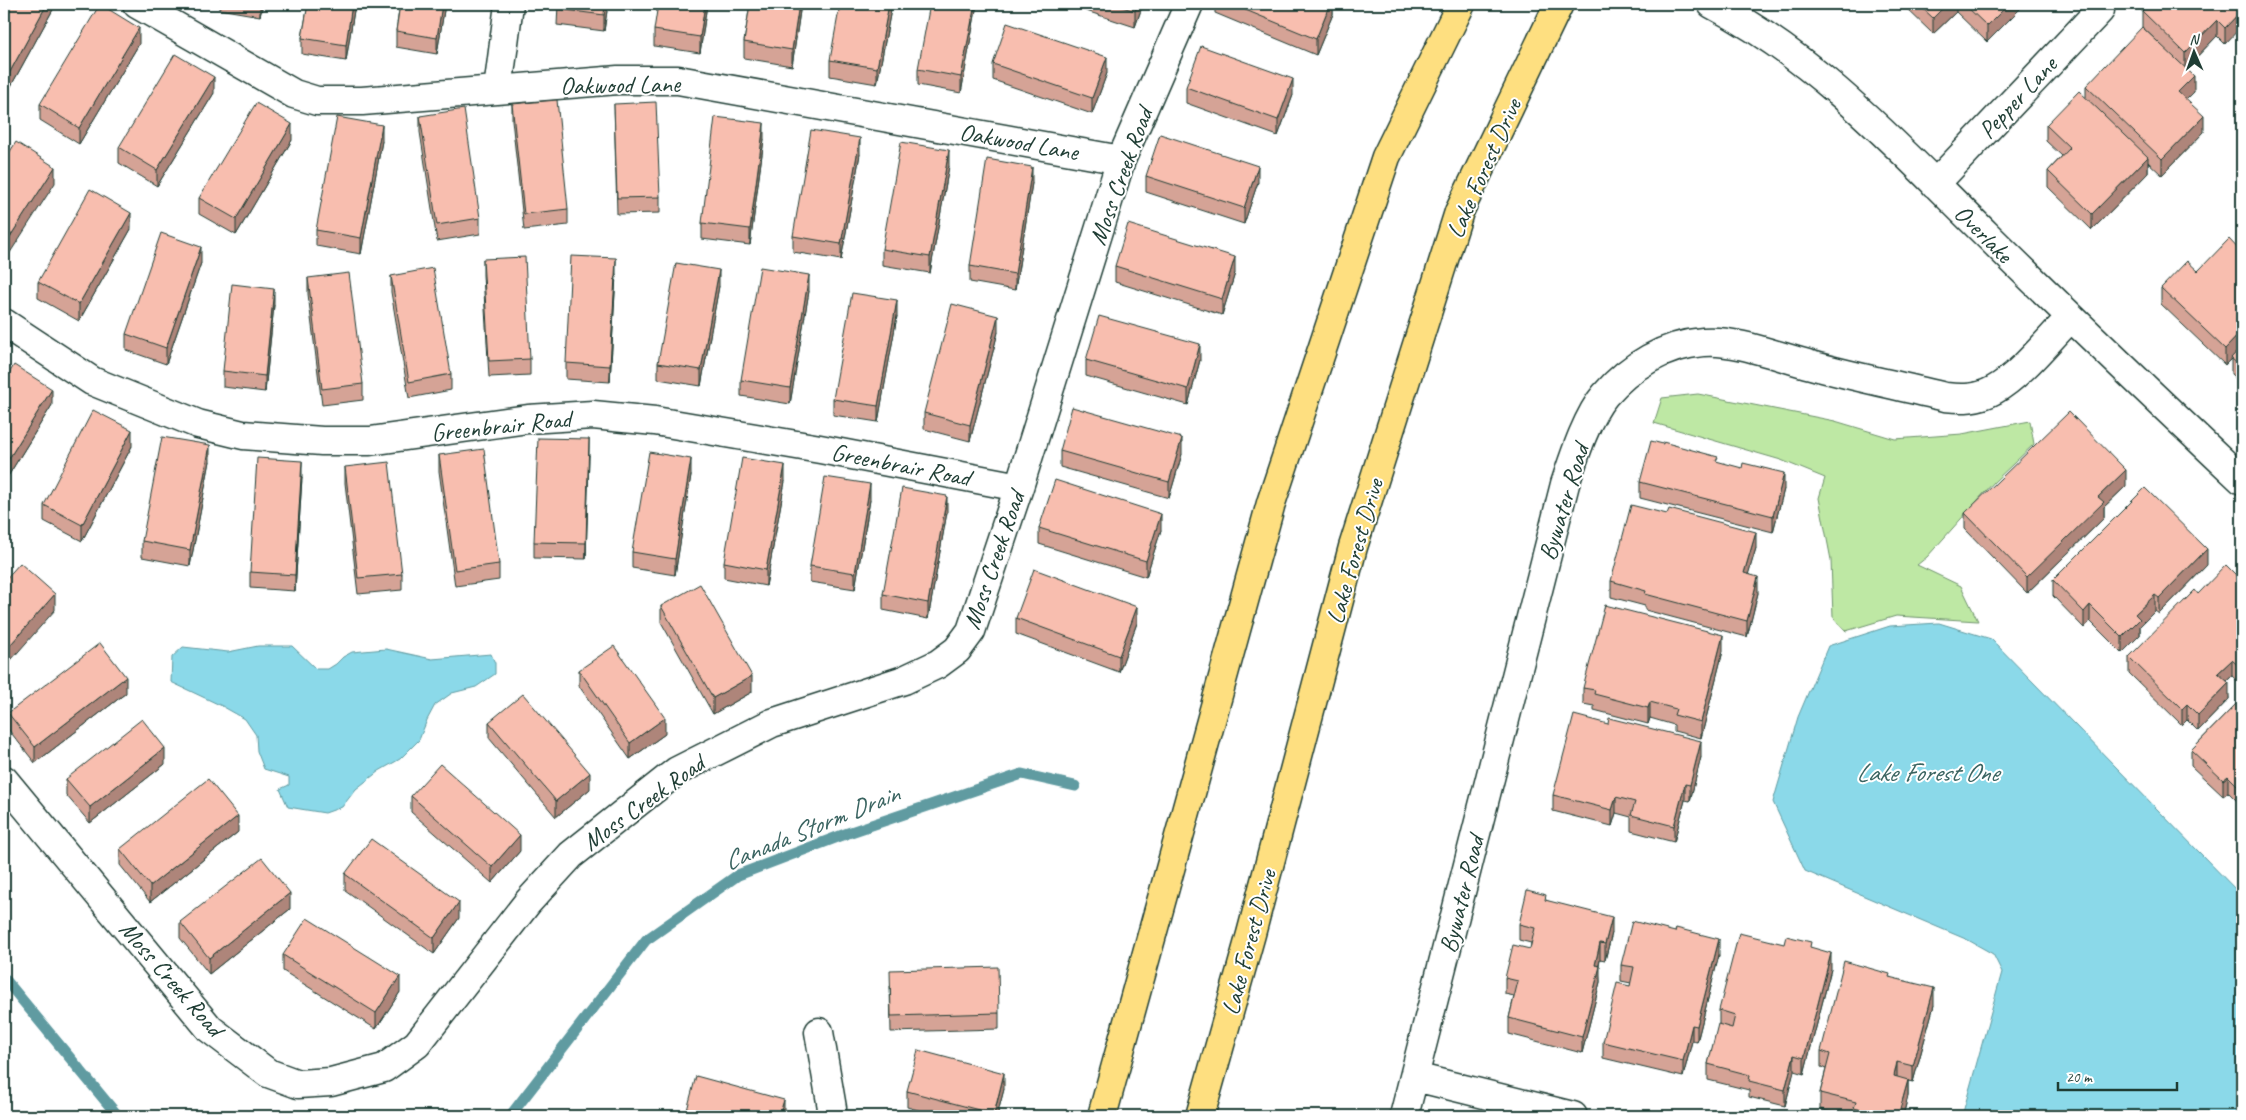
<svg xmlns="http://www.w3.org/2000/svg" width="2246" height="1120" font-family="Caveat,sans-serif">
<rect width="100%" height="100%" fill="#fff"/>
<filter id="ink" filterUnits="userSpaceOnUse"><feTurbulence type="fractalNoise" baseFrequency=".02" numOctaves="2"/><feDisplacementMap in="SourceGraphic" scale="10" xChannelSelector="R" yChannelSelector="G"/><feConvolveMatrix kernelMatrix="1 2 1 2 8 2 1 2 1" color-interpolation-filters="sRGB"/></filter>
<g filter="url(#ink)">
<!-- green -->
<path fill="#bee8a4" stroke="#6e926c" d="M1698,394L1835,421L1895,439L1962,434L2030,421L2034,444L1994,482L1927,557L1917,565L1961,586L1978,621L1896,616L1846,631L1833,617L1831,560L1819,498L1825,478L1781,460L1654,423L1662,398Z"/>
<!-- water -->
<path fill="#8bd9e9" stroke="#609ba1" d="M1939,623L1991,639L2242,896V1116H1962L2002,972L1993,954L1968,940L1805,871L1773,802L1798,717L1828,646L1890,626Z
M258,646H292L316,669H328L336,664L343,657L352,652L386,649L432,659L491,654L495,663V674L476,687L452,693L435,705L427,720L419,740L400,759L379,771L356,789L342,807L325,813L288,807L280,789L289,785V777L264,769L257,751L256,735L245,719L222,706L171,682L172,657L183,647L228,652Z"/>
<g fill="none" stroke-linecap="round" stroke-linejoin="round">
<!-- stream -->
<path stroke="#609ba1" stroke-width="11" d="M4,978L118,1116
M510,1116L646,940L738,875L848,833L1022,774L1075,786"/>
<defs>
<path id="minor" d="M137,4L294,94L317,101H362L618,80H678L1121,160
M1712,4C1821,61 1899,149 1986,234C2070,317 2156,399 2242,480
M498,90L509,4
M1935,184L2100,10
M4,323L92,381L198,424L243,435L322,441H370L528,419L593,415L655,421L820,449L1019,487
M4,780L210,1029L268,1073L298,1084L331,1082L384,1068L417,1044L528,902L571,855L677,771L772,723L904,680L938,664L957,650L971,631L1019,487L1121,160L1189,4
M819,1032L832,1108L830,1116
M1415,1077L1573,1116
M1404,1116L1565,484C1574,457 1587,416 1605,395C1630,366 1665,345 1703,342C1736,339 1779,357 1811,365C1855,377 1900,386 1945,397C1962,399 1978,399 1994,390C2020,376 2049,339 2071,317"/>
<path id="major" d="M1102,1116L1271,503L1386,157L1461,4
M1200,1116L1251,934L1353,547L1459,212L1559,4"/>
</defs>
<!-- minor casing -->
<use href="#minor" stroke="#1f3d34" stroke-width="31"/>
<!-- major casing -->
<use href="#major" stroke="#1f3d34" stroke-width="31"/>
<!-- minor -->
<use href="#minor" stroke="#fff" stroke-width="28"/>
<!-- major -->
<use href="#major" stroke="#fedf80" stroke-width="28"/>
</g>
<!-- wall -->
<path fill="#d5a396" stroke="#1f3d34" d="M4,4H56L6,95L4,94Z
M219,4H263L260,16L219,9Z
M308,4H355L346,61L302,54V38Z
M400,4H445L437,54L396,47V31Z
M558,4H608L604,31L557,25Z
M707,4L700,53L654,46V30Z
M750,4H801L792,66L744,58V42Z
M892,4L877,84L830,76V60Z
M977,4L961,93L918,85V69Z
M1065,4H1143L1135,27Z
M1215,4H1333V14L1316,55L1215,13Z
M1902,4H2020V9L1987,42L1956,12L1933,34Z
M2242,4L2225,44L2217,36L2186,68L2194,92L2186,100L2204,132L2162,175L2148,162V173L2092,230L2048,187V171L2062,156L2046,141V125L2086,97V86L2158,42L2142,27V11Z
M139,44L79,144L40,120V104Z
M993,64L1107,73L1092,114L993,80Z
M1186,87L1293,95L1278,136L1186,103Z
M214,93L157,186L119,163V147Z
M512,104L568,209V225L524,230L512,120Z
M614,104L660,197V213L617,214Z
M420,116L480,218V234L437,241L420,132Z
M764,139L750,245L702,239V223Z
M292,140L236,235L199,214V198Z
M382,141L361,254L316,246V230Z
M860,154L841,260L793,252V236Z
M949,166L930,273L882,265V249Z
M1146,176L1258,182L1244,224L1146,192Z
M1032,183L1015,290L970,282V266Z
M131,229L79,321L38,298V282Z
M2242,253V384L2231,374V359L2225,365L2161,304V288L2198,271Z
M483,259L530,359V375L489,377L483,275Z
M201,263L166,364L126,350V334Z
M1115,266L1235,273L1222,315L1115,282Z
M616,274L610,382L566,379V363Z
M391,276L451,374V390L409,398L391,292Z
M308,278L363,384V400L322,405L308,294Z
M719,286L701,386L658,379V363Z
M809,291L790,404L741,396V380Z
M274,305L265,392L223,387V371Z
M897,316L878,422L833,415V399Z
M998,332L970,441L924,429V413Z
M1086,360H1200L1188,405L1086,376Z
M4,382L52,405L5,481L4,480Z
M132,446L82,541L44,521V505Z
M1060,451L1182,454L1169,498L1060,467Z
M439,455L499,564V580L455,586L439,471Z
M589,455L586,559L534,558V542Z
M210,461L190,566L142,557V541Z
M1718,462L1784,489L1773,532L1640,498V482Z
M345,467L402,574V590L358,594L345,483Z
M691,475L675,575L632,568V552Z
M302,477L295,591L250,588V572Z
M785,481L766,586L724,578V562Z
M2126,486L2104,507V518L2027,593L1965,529V513Z
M870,500L855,589L810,582V566Z
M947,512L928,619L883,610V594Z
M1039,528L1161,530L1146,577L1039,544Z
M1756,548L1748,574L1758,593L1747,637L1645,610V606L1611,597V581Z
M2207,565L2159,614L2155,611L2140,626V635L2122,653L2090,621L2084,628L2053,596V580Z
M2242,581V685L2232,676L2227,681L2229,699L2198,731L2187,720L2182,725L2129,673V657L2198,594Z
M661,606L752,692L713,714L661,622Z
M1016,618L1137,623L1119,672L1016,634Z
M1723,651L1701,738L1674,731V725L1650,718L1648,724L1594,710V706L1583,704V688Z
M579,670L665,734L630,759L579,686Z
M126,693L35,763L8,729V713Z
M2242,698V806L2228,792L2223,796L2191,766V750Z
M489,722L590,789L556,817L489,738Z
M1701,757L1690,801L1685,800L1674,842L1631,831V817L1616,813L1612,826L1553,811V795Z
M165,764L90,823L66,795V779Z
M411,796L520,851L492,883L411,812Z
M238,832L150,902L120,865V849Z
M345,874L459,918L434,954L345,890Z
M1546,900L1612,933L1605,960L1600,959L1599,966L1600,982L1582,1053L1509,1034V1018L1514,996L1505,994V978L1530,949L1531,943L1519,940V924Z
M290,909L209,974L180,938V922Z
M1784,944L1811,948L1831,969L1804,1074L1794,1071L1785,1106L1749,1097V1090L1708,1080V1064L1719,1025V1010Z
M283,955L400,992L376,1029L283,971Z
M1719,955L1697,1042L1692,1041L1683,1077L1603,1058V1042L1630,986L1631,983L1621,981V965Z
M1890,977L1934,1005L1913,1082L1908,1081V1096L1903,1116H1847L1820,1109V1093L1826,1069L1821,1067V1051Z
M890,986L999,1013V1029L891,1032Z
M1004,1089L997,1116H940L907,1107V1091Z
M686,1114L784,1116H686Z"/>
<!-- shaded-wall -->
<path fill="#ae857a" stroke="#1f3d34" d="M47,4H56L6,95V79Z
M260,4H263L260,16Z
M352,4H355L346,61V45Z
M442,4H445L437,54V38Z
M605,4H608L604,31V15Z
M705,4H707L700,53V37Z
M799,4H801L792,66V50Z
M889,4H892L877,84V68Z
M975,4H977L961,93V77Z
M1138,4H1143L1135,27V11Z
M1330,4H1333V14L1316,55V39Z
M1947,4H1956V12L1933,34V18Z
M2009,4H2020V9L1987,42V26Z
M2242,10V26L2225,44V28Z
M2217,20V36L2185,69V53Z
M139,28V44L79,144V128Z
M1107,57V73L1092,114V98Z
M2194,76V92L2178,108V92Z
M214,77V93L157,186V170Z
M1293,79V95L1278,136V120Z
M2204,116V132L2162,175V159Z
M764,123V139L750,245V229Z
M292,124V140L236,235V219Z
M382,125V141L361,254V238Z
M860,138V154L841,260V244Z
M949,150V166L930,273V257Z
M2148,157V173L2092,230V214Z
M1258,166V182L1244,224V208Z
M55,167V183L4,262V246Z
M1032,167V183L1015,290V274Z
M131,213V229L79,321V304Z
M201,247V263L166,364V348Z
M1235,257V273L1222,315V299Z
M616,258V274L610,382V366Z
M719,270V286L701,386V370Z
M809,275V291L790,404V388Z
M274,289V305L265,392V376Z
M897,300V316L878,422V406Z
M998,316V332L970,441V425Z
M2242,331V347L2225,365V349Z
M1200,344V360L1188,405V389Z
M52,389V405L5,481V465Z
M132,430V446L82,541V525Z
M1182,438V454L1169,498V482Z
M589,439V455L586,559V543Z
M210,445V461L190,566V550Z
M691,459V475L675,575V559Z
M302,461V477L295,591V575Z
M785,465V481L766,586V570Z
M2126,470V486L2104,507V518L2027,593V577L2098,497Z
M1784,473V489L1773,532V516Z
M870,484V500L855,589V573Z
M947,496V512L928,619V603Z
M1161,514V530L1146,577V561Z
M1756,532V548L1744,589V573Z
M2207,549V565L2159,614V598Z
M1758,577V593L1747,637V621Z
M55,594V610L4,668V652Z
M2155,595V611L2140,626V635L2122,653V637L2135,614Z
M2090,605V621L2084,628V612Z
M1137,607V623L1119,672V656Z
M1723,635V651L1701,738V722Z
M2232,660V676L2218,689V673Z
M752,676V692L713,714V698Z
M126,677V693L35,763V747Z
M2229,683V699L2198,731V715Z
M1650,702V718L1648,724V708Z
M2187,704V720L2182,725V709Z
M665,718V734L630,759V743Z
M1701,741V757L1690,801V785Z
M165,748V764L90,823V807Z
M590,773V789L556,817V801Z
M2228,776V792L2223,796V780Z
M1685,784V800L1674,842V826Z
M1616,797V813L1612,826V810Z
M238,816V832L150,902V886Z
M520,835V851L492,883V867Z
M290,893V909L209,974V958Z
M459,902V918L434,954V938Z
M1612,917V933L1605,960V944Z
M1719,939V955L1697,1042V1026Z
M1600,943V959L1595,981V965Z
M1831,953V969L1804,1074V1058Z
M1600,966V982L1582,1053V1037Z
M400,976V992L376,1029V1013Z
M1934,988V1005L1913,1082V1066Z
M1692,1025V1041L1683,1077V1061Z
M1794,1055V1071L1785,1106V1090Z
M1897,1062V1078L1894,1076Z
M1004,1073V1089L997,1116H994Z
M1908,1080V1096L1903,1116H1898Z
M784,1100V1116H779Z"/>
<!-- building -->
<path fill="#f8beaf" stroke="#1f3d34" d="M4,4H47L6,79L4,78Z
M100,4L139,28L79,128L40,104Z
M308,4H352L346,45L302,38Z
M400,4H442L437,38L396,31Z
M558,4H605L604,15L557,9Z
M658,4H705L700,37L654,30Z
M750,4H799L792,50L744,42Z
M840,4H889L877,68L830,60Z
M930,4H975L961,77L918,69Z
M1113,4H1138L1135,11Z
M1231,4H1330L1316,39Z
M1918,4H1947L1933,18Z
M1964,4H2009L1987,26Z
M2149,4H2242V10L2225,28L2217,20L2185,53L2142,11Z
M1007,23L1107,57L1092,98L993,64Z
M2142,27L2194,76L2178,92L2204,116L2162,159L2086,86Z
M1201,46L1293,79L1278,120L1186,87Z
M175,54L214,77L157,170L119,147Z
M2079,91L2148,157L2092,214L2048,171L2070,148L2046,125Z
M557,100L568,209L524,214L512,104Z
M656,102L660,197L617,198L614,104Z
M256,103L292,124L236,219L199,198Z
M464,109L480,218L437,225L420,116Z
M337,117L382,125L361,238L316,230Z
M715,117L764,123L750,229L702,223Z
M811,130L860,138L841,244L793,236Z
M1160,134L1258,166L1244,208L1146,176Z
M16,142L55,167L4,246V161Z
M901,142L949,150L930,257L882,249Z
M987,159L1032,167L1015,274L970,266Z
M90,189L131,213L79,304L38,282Z
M1128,224L1235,257L1222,299L1115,266Z
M161,233L201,247L166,348L126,334Z
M2229,239L2242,253V331L2225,349L2161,288L2187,261L2198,271Z
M571,256L616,258L610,366L566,363Z
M525,257L530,359L489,361L483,259Z
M676,263L719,270L701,370L658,363Z
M760,267L809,275L790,388L741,380Z
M433,268L451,374L409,382L391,276Z
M349,273L363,384L322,389L308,278Z
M232,284L274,289L265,376L223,371Z
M852,293L897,300L878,406L833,399Z
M952,304L998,316L970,425L924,413Z
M1099,316L1200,344L1188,389L1086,360Z
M2242,346V368L2231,358Z
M14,365L52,389L5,465L4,464V382Z
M1072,407L1182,438L1169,482L1060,451Z
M93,410L132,430L82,525L44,505Z
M2069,412L2126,470L2098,497L2104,502L2027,577L1965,513Z
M162,437L210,445L190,550L142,541Z
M538,438L589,439L586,543L534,542Z
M1651,441L1663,444V442L1718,457L1716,461L1742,468L1743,463L1784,473L1773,516L1640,482Z
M484,449L499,564L455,570L439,455Z
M649,452L691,459L675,559L632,552Z
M257,458L302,461L295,575L250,572Z
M742,458L785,465L766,570L724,562Z
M389,462L402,574L358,578L345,467Z
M825,477L870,484L855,573L810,566Z
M1055,480L1161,514L1146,561L1039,528Z
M902,488L947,496L928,603L883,594Z
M2145,488L2207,549L2159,598L2155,595L2135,614L2140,619L2122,637L2090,605L2084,612L2053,580Z
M1631,505L1667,514L1669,509L1756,532L1744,573L1758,577L1747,621L1645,594L1646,591L1611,581Z
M20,563L55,594L4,652V581Z
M2226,565L2242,581V669L2232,660L2218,673L2229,683L2198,715L2187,704L2182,709L2129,657L2195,590L2198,594Z
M1034,569L1137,607L1119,656L1016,618Z
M700,584L752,676L713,698L661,606Z
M1605,605L1723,635L1701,722L1674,715L1676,709L1650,702L1648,708L1594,694L1595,690L1583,688Z
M100,643L126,677L35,747L8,713Z
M614,646L665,718L630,743L579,670Z
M523,694L590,773L556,801L489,722Z
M2242,698V790L2228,776L2223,780L2191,750Z
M1574,715L1608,724L1609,718L1701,741L1690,785L1685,784L1674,826L1631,815L1635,802L1616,797L1612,810L1553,795Z
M142,719L165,748L90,807L66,779Z
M440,764L520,835L492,867L411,796Z
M208,779L238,816L150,886L120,849Z
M371,839L459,902L434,938L345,874Z
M262,858L290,893L209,958L180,922Z
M1527,890L1546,895L1545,900L1612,917L1605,944L1600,943L1595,965L1600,966L1582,1037L1509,1018L1518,981L1505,978L1513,945L1530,949L1535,928L1519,924Z
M307,918L400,976L376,1013L283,955Z
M1632,921L1675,932L1676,928L1719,939L1697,1026L1692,1025L1683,1061L1603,1042L1617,983L1630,986L1634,967L1621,965Z
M1739,933L1784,944L1786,936L1811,942L1810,947L1831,953L1804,1058L1794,1055L1785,1090L1749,1081L1750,1075L1708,1064L1718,1024L1732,1028L1735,1015L1719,1010Z
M1844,961L1890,974L1889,977L1934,988L1913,1066L1897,1062L1894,1076L1908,1080L1898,1116H1886L1854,1108L1856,1102L1820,1093L1830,1054L1821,1051Z
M998,967L999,1013L891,1016L890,970Z
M918,1050L1004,1073L994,1114L907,1091Z
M696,1076L784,1100L779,1116H695L686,1114Z"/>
</g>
<g text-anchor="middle" stroke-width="4" stroke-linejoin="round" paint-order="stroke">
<!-- street labels -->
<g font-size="25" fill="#1f3d34" stroke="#fff">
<text transform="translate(620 84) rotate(-1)" y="9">Oakwood Lane</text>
<text transform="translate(2017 97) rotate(-47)" y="9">Pepper Lane</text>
<text transform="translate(1019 141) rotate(10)" y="9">Oakwood Lane</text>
<text transform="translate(1483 168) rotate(-66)" y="9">Lake Forest Drive</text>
<text transform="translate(1120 176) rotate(-70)" y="9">Moss Creek Road</text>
<text transform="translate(1984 233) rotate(45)" y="9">Overlake</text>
<text transform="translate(501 425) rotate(-6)" y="9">Greenbrair Road</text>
<text transform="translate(901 464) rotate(11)" y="9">Greenbrair Road</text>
<text transform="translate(1563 502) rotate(-73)" y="9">Bywater Road</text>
<text transform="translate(1354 551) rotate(-74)" y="9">Lake Forest Drive</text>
<text transform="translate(993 560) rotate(-71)" y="9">Moss Creek Road</text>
<text transform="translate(643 802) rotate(-36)" y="9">Moss Creek Road</text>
<text transform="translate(1461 894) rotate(-76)" y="9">Bywater Road</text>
<text transform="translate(1248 942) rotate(-75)" y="9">Lake Forest Drive</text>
<text transform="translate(172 978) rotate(49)" y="9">Moss Creek Road</text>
</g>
<!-- water labels -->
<g font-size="26" font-style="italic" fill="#3a6461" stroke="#fff">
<text x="1927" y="781">Lake Forest One</text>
<text transform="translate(811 827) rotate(-22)" y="9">Canada Storm Drain</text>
</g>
</g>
<!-- margin -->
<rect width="2246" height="1120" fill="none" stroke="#fff" stroke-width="20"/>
<rect x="10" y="10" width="2226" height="1100" fill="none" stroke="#1f3d34" stroke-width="2" filter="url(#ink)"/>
<!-- north arrow -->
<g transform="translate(2194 52) rotate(358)" stroke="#ffffff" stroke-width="4" paint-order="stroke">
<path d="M0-4L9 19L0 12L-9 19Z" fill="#1f3d34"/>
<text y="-8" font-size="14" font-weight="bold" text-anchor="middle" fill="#1f3d34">N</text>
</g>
<!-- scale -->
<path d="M2058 1082v8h119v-8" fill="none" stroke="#1f3d34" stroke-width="2.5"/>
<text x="2066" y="1082" font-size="15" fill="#1f3d34" stroke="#ffffff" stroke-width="4" paint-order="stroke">20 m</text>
</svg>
